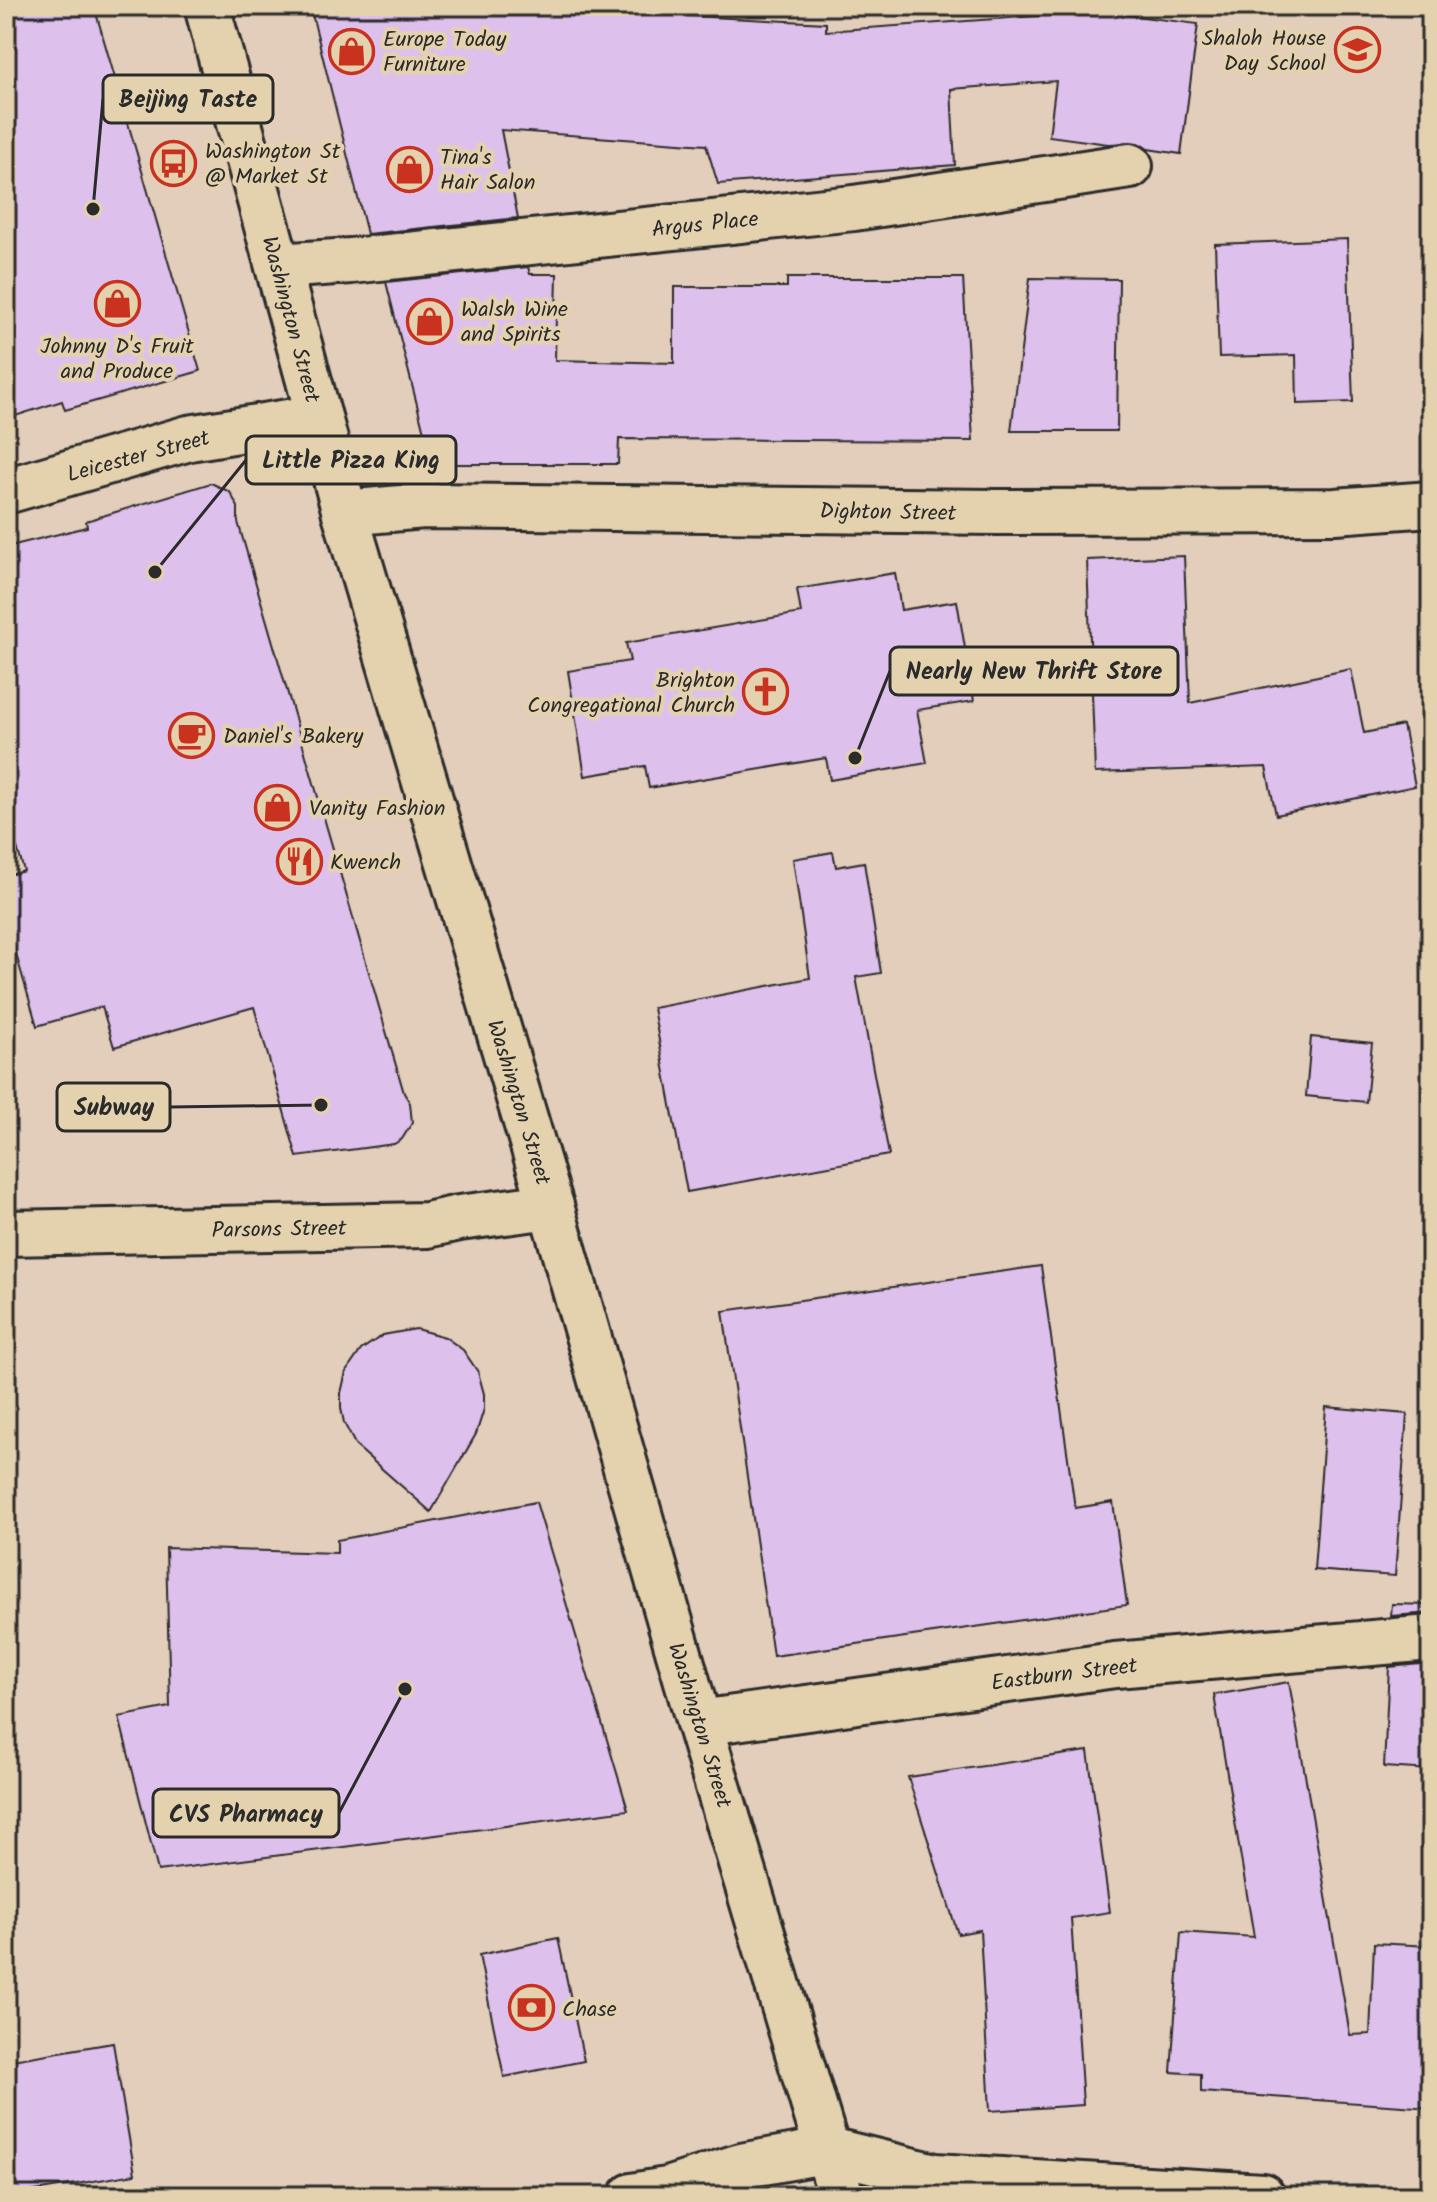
<svg xmlns="http://www.w3.org/2000/svg" width="1437" height="2202" font-family="Kalam,sans-serif">
<rect width="100%" height="100%" fill="#e3cebb"/>
<filter id="ink" filterUnits="userSpaceOnUse"><feTurbulence type="fractalNoise" baseFrequency=".0125" numOctaves="2"/><feDisplacementMap in="SourceGraphic" scale="16" xChannelSelector="R" yChannelSelector="G"/><feConvolveMatrix kernelMatrix="1 2 1 2 8 2 1 2 1" color-interpolation-filters="sRGB"/></filter>
<g filter="url(#ink)">
<!-- building -->
<path fill="#dec0ed" stroke="#2b2b2b" stroke-width="2" d="M6,6H94L200,371L65,410L62,401L6,419Z
M310,6H497L826,23V31L1064,14L1065,7L1198,24L1181,154L1148,149L1138,143L1108,144L1049,136L1056,81L951,89L955,165L718,184L706,145L501,130L518,218L367,234Z
M1347,239L1353,402L1297,404L1296,355L1219,357L1215,244Z
M528,267L530,274H557L555,360L674,363V287H787V278H963L973,441L619,439L618,464H432L386,282Z
M1030,278L1119,279L1117,431H1011Z
M211,483L230,492L238,507V522L404,1093L410,1103L412,1123L402,1139L394,1144L297,1157L254,1007L114,1047L102,1007L37,1026L6,920V876L24,871L6,810V547L87,527L86,521Z
M1184,556L1190,703L1351,669L1364,733L1403,725L1415,786L1276,815L1266,767L1095,773L1087,560Z
M895,573L901,610L957,601L974,701L917,710L927,763L830,780L826,758L649,788L645,766L585,776L568,671L630,661L626,643L801,613L797,589Z
M833,852L836,867L864,862L881,973L856,977L889,1155L687,1192L653,1008L810,978L793,859Z
M1311,1037L1372,1043L1366,1102L1306,1096Z
M1041,1266L1075,1508L1113,1502L1127,1605L773,1656L723,1311Z
M416,1329L445,1337L463,1350L478,1372L484,1394V1409L476,1434L431,1512L356,1446L344,1423L341,1408V1393L346,1372L361,1350L383,1335Z
M1326,1407L1407,1414L1395,1576L1314,1570Z
M536,1502L628,1810L158,1871L119,1717L170,1707L166,1548L337,1553V1540Z
M1392,1604L1431,1605V1613L1391,1616Z
M1431,1663V1770L1384,1767L1389,1667Z
M1289,1682L1350,2035L1370,2034L1374,1943L1431,1946V2108L1201,2092V2074L1171,2072L1181,1932L1254,1937L1214,1695Z
M1088,1751L1110,1912L1071,1918L1083,2105L990,2111L980,1930L958,1934L908,1777Z
M558,1938L584,2061L504,2077L479,1955Z
M113,2043L135,2174L6,2196V2061Z"/>
<g fill="none" stroke-linecap="round" stroke-linejoin="round">
<defs>
<path id="street" d="M278,266L351,261L854,208L1130,166
M6,491L189,438L319,417
M345,513L424,506L997,512L1335,511L1431,504
M699,1723L1115,1665L1431,1638
M632,2196L667,2190L741,2166L829,2150"/>
<path id="secondary" d="M6,1233L427,1225L459,1218L551,1206
M829,2150L935,2176L1262,2196"/>
<path id="primary" d="M207,6L345,513L551,1206L699,1723L841,2196"/>
</defs>
<!-- street casing -->
<use href="#street" stroke="#2b2b2b" stroke-width="50"/>
<!-- secondary casing -->
<use href="#secondary" stroke="#2b2b2b" stroke-width="50"/>
<!-- primary casing -->
<use href="#primary" stroke="#2b2b2b" stroke-width="50"/>
<!-- street -->
<use href="#street" stroke="#e4d2af" stroke-width="44"/>
<!-- secondary -->
<use href="#secondary" stroke="#e4d2af" stroke-width="44"/>
<!-- primary -->
<use href="#primary" stroke="#e4d2af" stroke-width="44"/>
</g>
</g>
<!-- icons -->
<defs>
<symbol id="school-ring" viewBox="-11 -11 22 22"><circle r="9.5" fill="#e4d2af" stroke="#c8321e" stroke-width="1.5"/><path d="M0-5L7-2L0 1L-7-2ZM-4 1L0 2.5L4 1V4Q0 6-4 4Z" fill="#c8321e"/></symbol>
<symbol id="shop-ring" viewBox="-11 -11 22 22"><circle r="9.5" fill="#e4d2af" stroke="#c8321e" stroke-width="1.5"/><path d="M-5-2.5h2.3a2.7 3.5 0 0 1 5.4 0H5L5.5 6h-11ZM-1.5-2.5h3a1.5 2.3 0 0 0-3 0Z" fill="#c8321e"/></symbol>
<symbol id="bus-ring" viewBox="-11 -11 22 22"><circle r="9.5" fill="#e4d2af" stroke="#c8321e" stroke-width="1.5"/><path d="M-5-6H5V4H4V6H2V4H-2V6H-4V4H-5ZM-3.5-4V0h7V-4ZM-3.5 1.2v1.5H-2V1.2ZM2 1.2v1.5H3.5V1.2Z" fill="#c8321e"/></symbol>
<symbol id="church-ring" viewBox="-11 -11 22 22"><circle r="9.5" fill="#e4d2af" stroke="#c8321e" stroke-width="1.5"/><path d="M-1.2-6h2.4v3.5h3.3v2.4h-3.3V6h-2.4V-.1h-3.3v-2.4h3.3Z" fill="#c8321e"/></symbol>
<symbol id="cafe-ring" viewBox="-11 -11 22 22"><circle r="9.5" fill="#e4d2af" stroke="#c8321e" stroke-width="1.5"/><path d="M-5.5-4.5H6V0H3Q3 3.5 0 3.5H-2.5Q-5.5 3.5-5.5 0ZM3-3.2v2h1.7v-2ZM-6 4.5H4V6H-6Z" fill="#c8321e"/></symbol>
<symbol id="restaurant-ring" viewBox="-11 -11 22 22"><circle r="9.5" fill="#e4d2af" stroke="#c8321e" stroke-width="1.5"/><path d="M-5-6h1v4h1v-4h1v4h1v-4h1v5L-1.5 .5V6h-2V.5L-5-1ZM5-6V6H3V1.5H1.5Q1.5-4 5-6Z" fill="#c8321e"/></symbol>
<symbol id="bank-ring" viewBox="-11 -11 22 22"><circle r="9.5" fill="#e4d2af" stroke="#c8321e" stroke-width="1.5"/><path d="M-6-4H6V4H-6ZM0-2.3a2.3 2.3 0 1 0 0 4.6a2.3 2.3 0 1 0 0-4.6Z" fill="#c8321e"/></symbol>
</defs>
<g fill-rule="evenodd">
<use href="#school-ring" x="1332" y="24" width="51" height="51"/>
<use href="#shop-ring" x="326" y="26" width="51" height="51"/>
<use href="#bus-ring" x="148" y="138" width="51" height="51"/>
<use href="#shop-ring" x="384" y="144" width="51" height="51"/>
<use href="#shop-ring" x="92" y="278" width="51" height="51"/>
<use href="#shop-ring" x="404" y="296" width="51" height="51"/>
<use href="#church-ring" x="740" y="666" width="51" height="51"/>
<use href="#cafe-ring" x="166" y="710" width="51" height="51"/>
<use href="#shop-ring" x="252" y="782" width="51" height="51"/>
<use href="#restaurant-ring" x="274" y="836" width="51" height="51"/>
<use href="#bank-ring" x="506" y="1982" width="51" height="51"/>
</g>
<g text-anchor="middle" stroke-width="8" stroke-linejoin="round" paint-order="stroke">
<!-- poi labels -->
<g font-size="22" fill="#2b2b2b" stroke="#e4d2af" text-anchor="start">
<text x="1326" y="45" text-anchor="end">Shaloh House<tspan x="1326" dy="25">Day School</tspan></text>
<text x="383" y="46">Europe Today<tspan x="383" dy="25">Furniture</tspan></text>
<text x="205" y="158">Washington St<tspan x="205" dy="25">@ Market St</tspan></text>
<text x="440" y="164">Tina's<tspan x="440" dy="25">Hair Salon</tspan></text>
<text x="461" y="316">Walsh Wine<tspan x="461" dy="25">and Spirits</tspan></text>
<text x="117" y="353" text-anchor="middle">Johnny D's Fruit<tspan x="117" dy="25">and Produce</tspan></text>
<text x="735" y="687" text-anchor="end">Brighton<tspan x="735" dy="25">Congregational Church</tspan></text>
<text x="223" y="743">Daniel's Bakery</text>
<text x="309" y="815">Vanity Fashion</text>
<text x="330" y="869">Kwench</text>
<text x="562" y="2016">Chase</text>
</g>
<!-- street labels -->
<g font-size="22" fill="#2b2b2b" stroke="#e4d2af">
<text transform="translate(705 223) rotate(-6)" y="8">Argus Place</text>
<text transform="translate(292 319) rotate(75)" y="8">Washington Street</text>
<text transform="translate(138 455) rotate(-15)" y="8">Leicester Street</text>
<text transform="translate(888 511) rotate(1)" y="8">Dighton Street</text>
<text transform="translate(520 1102) rotate(73)" y="8">Washington Street</text>
<text transform="translate(279 1228) rotate(-1)" y="8">Parsons Street</text>
<text transform="translate(1064 1673) rotate(-7)" y="8">Eastburn Street</text>
<text transform="translate(701 1725) rotate(73)" y="8">Washington Street</text>
</g>
</g>
<!-- callouts -->
<path fill="none" stroke="#2b2b2b" stroke-width="3" d="M93 209L103 99M155 572L246 460M855 758L890 671M321 1105L170 1107M405 1689L339 1813"/>
<g fill="#2b2b2b" stroke="#e4d2af" stroke-width="3">
<circle cx="93" cy="209" r="8"/>
<circle cx="155" cy="572" r="8"/>
<circle cx="855" cy="758" r="8"/>
<circle cx="321" cy="1105" r="8"/>
<circle cx="405" cy="1689" r="8"/>
</g>
<g fill="#e4d2af" stroke="#2b2b2b" stroke-width="3">
<rect x="103" y="75" width="170" height="48" rx="8"/>
<rect x="246" y="436" width="210" height="48" rx="8"/>
<rect x="890" y="647" width="288" height="48" rx="8"/>
<rect x="57" y="1083" width="113" height="48" rx="8"/>
<rect x="153" y="1789" width="186" height="48" rx="8"/>
</g>
<g font-size="24" text-anchor="middle" font-weight="bold" fill="#2b2b2b">
<text x="188" y="107">Beijing Taste</text>
<text x="351" y="468">Little Pizza King</text>
<text x="1034" y="679">Nearly New Thrift Store</text>
<text x="114" y="1115">Subway</text>
<text x="246" y="1822">CVS Pharmacy</text>
</g>
<!-- margin -->
<rect width="1437" height="2202" fill="none" stroke="#e4d2af" stroke-width="32"/>
<rect x="16" y="16" width="1405" height="2170" fill="none" stroke="#2b2b2b" stroke-width="3" filter="url(#ink)"/>
</svg>
